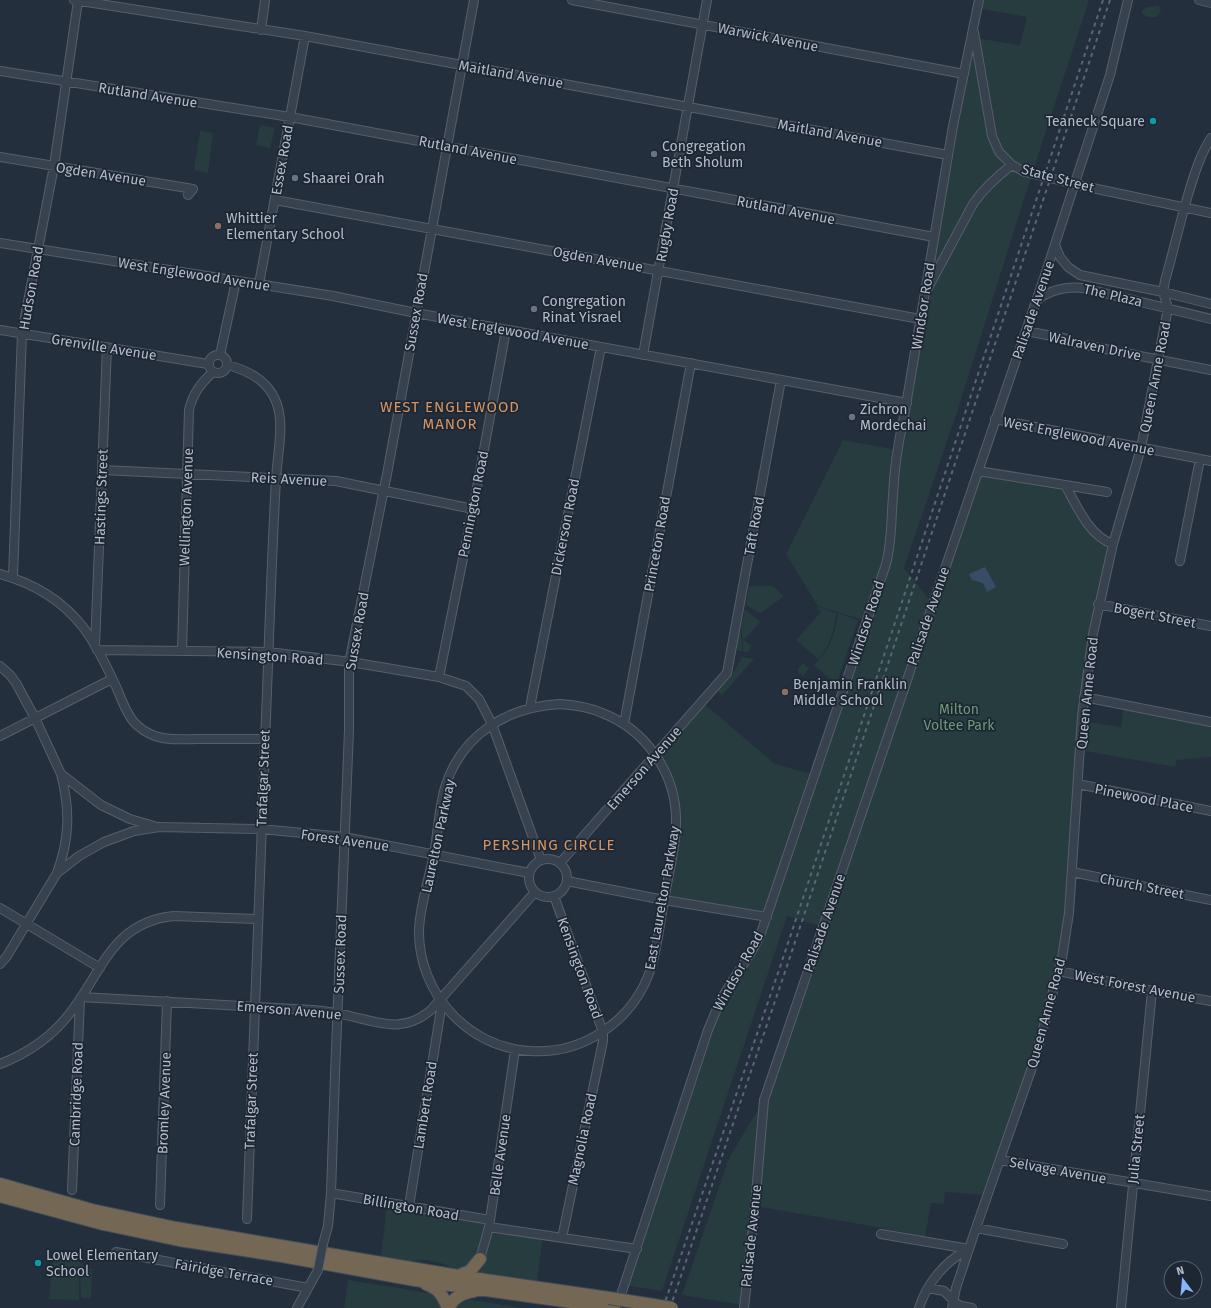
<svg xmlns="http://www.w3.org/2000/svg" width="1211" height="1308" font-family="'Fira Sans',sans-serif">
<rect width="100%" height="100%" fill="#242f3e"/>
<!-- green -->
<path fill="#263c3f" d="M979,0H1089L1032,174L957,412L904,568L932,603L978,471L1065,485L1090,527L1113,544L1082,721L1121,727L1124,705L1211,722V757L1177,760L1175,767L1080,750L1069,913L1040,1044L987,1195L945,1192L944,1204L931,1203L925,1237L871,1226L755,1206L744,1305L682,1295L729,1158L764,1100L823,927L787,916L662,1291L624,1285L708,1030L767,917L664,900L676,809L655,755L702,702L775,764L814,775L867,621L818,606L786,554L843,440L897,450L953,126L975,38L1020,45L1027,17L977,8Z
M1158,6L1160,8L1161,10L1157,17H1147L1142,13V10L1147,7Z
M260,125L275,128L270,148L256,145Z
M200,131L213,133L208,173L194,170Z
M749,586H773L784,596L761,613L746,605Z
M819,607L836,613V614C834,632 830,646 818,659L796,640L821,612L817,608Z
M745,609L760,622L744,640L751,646L748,652L743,651V641L741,626Z
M838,613L858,620L837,683L833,682L814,665C831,647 834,638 838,613Z
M740,629L742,641V651L736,650Z
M742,657L754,659L722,695L717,691L735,670Z
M803,663L809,669L803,676L797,670Z
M387,1203L490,1220L489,1227L543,1235L537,1282L454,1269L441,1263L426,1260L408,1261L381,1257Z
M67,1254L76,1256L82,1265L93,1270V1271H79V1300L49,1299L53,1260L55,1257L66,1259Z
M80,1272H92L91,1298H81Z
M348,1280L522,1308H344Z"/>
<!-- water -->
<path fill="#394c67" d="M985,567L996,587L987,592L983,583L972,580L969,574Z"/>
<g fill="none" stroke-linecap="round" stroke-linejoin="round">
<defs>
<path id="minor" d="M74,0L305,36L948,155
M572,0L964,74
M1199,0L1211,3
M261,30L265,0
M974,32L992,136L999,152L1012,165
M0,71L290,117L934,237
M0,157L193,189L188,195
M1083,186L1211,213
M275,200L920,319
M0,243L333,296L416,313L907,403
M1055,245L1060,257L1068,267L1080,275L1163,292L1211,304
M259,284L305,36
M928,288L973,204C984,188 996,177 1012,165L1025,172
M1036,301C1049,290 1067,286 1083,288L1211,319
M0,330L208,364
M1026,331L1068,339L1070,342L1211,370
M209 364a9 9 0 1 1 18 0a9 9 0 1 1-18 0Z
M220,355L236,281
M643,355L707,0
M227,365C252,371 274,385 279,412C283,431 277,459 276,479C273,532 271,585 269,638C261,831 254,1025 247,1219
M995,419L1211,461
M102,470L336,481L473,509
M978,471L1065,485C1077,506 1089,536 1113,544
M1065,485L1107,492
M1180,561L1200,459
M0,574C33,583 62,600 83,627C96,644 109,671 118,691C122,701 126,712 133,721C139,728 147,733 155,736C169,741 184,739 198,739C220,739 242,739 265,739
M13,577L22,333L54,166L78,1
M1098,604L1211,626
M95,646L107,347
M97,650L268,652L351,662L439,677L466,686L479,699L492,724L541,860
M182,651L189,410C193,393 201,383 213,372
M0,666L10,675L16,683L35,718L61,774L101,805L130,819L154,826
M439,677L473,509L506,330
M1084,697L1211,722
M560,704C574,705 589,707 602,713C647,730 677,775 676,823C676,847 669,871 665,895C660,920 658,947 650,971C632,1022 582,1055 529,1051C467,1047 418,992 419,930C420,905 429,879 434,854C438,832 439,808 445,787C462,734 507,707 560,704Z
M530,707L601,347
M624,724L691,363
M0,736L112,679
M1078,784L1211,811
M529 878a19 19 0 1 1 38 0a19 19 0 1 1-38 0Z
M560,863L727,673L781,380
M1072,872L1211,900
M57,873C70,838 70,809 61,774
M567,881L664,900L767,917
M554,896L603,1032V1041L562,1238
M0,908L100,968
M0,964L7,956L57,873L79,856L104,842L134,831L159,827L261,829L344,837L529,873
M1059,971L1152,991L1211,1001
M81,997L312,1010C328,1011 343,1014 358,1018C386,1025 406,1031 431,1010L535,892
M0,1064C28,1053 52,1037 70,1013C103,971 112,922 174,916L258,919
M1000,1160L1211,1196
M72,1190L80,999
M331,1193L490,1220
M160,1205L167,1001
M409,1206L442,1003
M489,1227L637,1249
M976,1228L1063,1244
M881,1234L969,1249
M323,1244L328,1226L331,1193L335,1074L349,730V663L387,474L474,0
M116,1252L308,1288
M480,1259L489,1227L515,1050
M928,1288L944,1291L957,1304L961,1306L972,1308
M618,1304L708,1030L721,999L753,949L760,936L886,564C892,541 891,520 893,496C894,469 898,443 904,417L953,126L979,0
M297,1308L318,1270
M744,1308L754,1218L764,1100L1046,272L1110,75L1128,0
M919,1308C927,1283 945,1261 969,1249
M952,1308L956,1288L976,1228L1035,1059L1062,958L1069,913L1082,716L1093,634L1113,544L1141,448L1168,308L1163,292L1165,281C1173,252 1180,223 1188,195C1194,175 1200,155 1211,138
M1121,1308L1152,991"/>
<path id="highway" d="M0,1184L92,1210L176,1228L458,1276L609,1298
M0,1196L103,1224L179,1240L282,1256L415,1280L614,1308
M458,1276L470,1271L480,1259
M426,1284C439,1289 442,1294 448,1308
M448,1308C454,1297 462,1293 474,1291"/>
</defs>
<!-- minor casing -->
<use href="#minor" stroke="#565f6c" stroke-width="10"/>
<!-- highway casing -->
<use href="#highway" stroke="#434c59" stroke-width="14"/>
<!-- minor -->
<use href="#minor" stroke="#38414e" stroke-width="8"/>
<!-- highway -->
<use href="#highway" stroke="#746855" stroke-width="12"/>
<!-- rail -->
<path stroke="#5a6575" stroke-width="2" stroke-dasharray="4 4" stroke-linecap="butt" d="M663,1308L780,967L1103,0
M670,1308L786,969L1110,0"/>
<defs>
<path id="minor-bridge" d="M1025,172L1083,186
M318,1270L323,1244"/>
<path id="highway-bridge" d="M609,1298L672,1308"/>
</defs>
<!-- minor-bridge casing -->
<use href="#minor-bridge" stroke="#565f6c" stroke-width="10" stroke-linecap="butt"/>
<!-- highway-bridge casing -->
<use href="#highway-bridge" stroke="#434c59" stroke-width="14" stroke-linecap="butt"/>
<!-- minor-bridge -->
<use href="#minor-bridge" stroke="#38414e" stroke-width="8"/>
<!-- highway-bridge -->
<use href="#highway-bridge" stroke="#746855" stroke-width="12"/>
</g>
<!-- markers -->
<g fill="#0f9aa8" stroke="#1d2633" stroke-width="1.5">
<circle cx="1153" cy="121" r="4"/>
<circle cx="38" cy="1263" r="4"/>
</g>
<g fill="#6b7280" stroke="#1d2633" stroke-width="1.5">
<circle cx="654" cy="154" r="4"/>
<circle cx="295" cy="178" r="4"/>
<circle cx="534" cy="309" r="4"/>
<circle cx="852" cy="417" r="4"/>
</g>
<g fill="#8d6e63" stroke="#1d2633" stroke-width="1.5">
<circle cx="218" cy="226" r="4"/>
<circle cx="785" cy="692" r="4"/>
</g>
<g text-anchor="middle" stroke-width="3.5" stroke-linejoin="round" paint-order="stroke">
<!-- street labels -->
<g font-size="14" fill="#b4bcc9" stroke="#1d2633">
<text transform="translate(768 37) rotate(11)" y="5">Warwick Avenue</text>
<text transform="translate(511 74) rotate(10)" y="5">Maitland Avenue</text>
<text transform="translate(148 95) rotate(9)" y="5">Rutland Avenue</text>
<text transform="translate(830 133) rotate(10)" y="5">Maitland Avenue</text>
<text transform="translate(468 150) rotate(11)" y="5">Rutland Avenue</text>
<text transform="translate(282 160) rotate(-80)" y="5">Essex Road</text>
<text transform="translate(101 174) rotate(9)" y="5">Ogden Avenue</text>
<text transform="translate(1058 178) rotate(15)" y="5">State Street</text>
<text transform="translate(786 210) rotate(11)" y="5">Rutland Avenue</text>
<text transform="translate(667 225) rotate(-80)" y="5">Rugby Road</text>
<text transform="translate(598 259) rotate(10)" y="5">Ogden Avenue</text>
<text transform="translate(194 274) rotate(9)" y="5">West Englewood Avenue</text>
<text transform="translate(31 288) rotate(-80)" y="5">Hudson Road</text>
<text transform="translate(1113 295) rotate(13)" y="5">The Plaza</text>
<text transform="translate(923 306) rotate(-81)" y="5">Windsor Road</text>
<text transform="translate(1033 310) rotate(-71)" y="5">Palisade Avenue</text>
<text transform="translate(416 312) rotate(-80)" y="5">Sussex Road</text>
<text transform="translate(513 331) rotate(10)" y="5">West Englewood Avenue</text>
<text transform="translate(1095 346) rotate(12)" y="5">Walraven Drive</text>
<text transform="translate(104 347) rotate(9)" y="5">Grenville Avenue</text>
<text transform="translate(1155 377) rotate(-79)" y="5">Queen Anne Road</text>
<text transform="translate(1079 436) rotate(11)" y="5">West Englewood Avenue</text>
<text transform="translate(289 479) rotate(3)" y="5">Reis Avenue</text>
<text transform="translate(101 497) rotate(-88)" y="5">Hastings Street</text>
<text transform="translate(473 504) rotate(-79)" y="5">Pennington Road</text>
<text transform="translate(186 507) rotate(-88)" y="5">Wellington Avenue</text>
<text transform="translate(754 526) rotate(-80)" y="5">Taft Road</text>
<text transform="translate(565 527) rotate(-79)" y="5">Dickerson Road</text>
<text transform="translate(657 544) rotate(-80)" y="5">Princeton Road</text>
<text transform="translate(1155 615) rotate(11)" y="5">Bogert Street</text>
<text transform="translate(928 616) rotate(-71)" y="5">Palisade Avenue</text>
<text transform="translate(866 623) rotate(-72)" y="5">Windsor Road</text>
<text transform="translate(357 631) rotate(-80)" y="5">Sussex Road</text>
<text transform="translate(270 656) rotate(4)" y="5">Kensington Road</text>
<text transform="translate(1087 693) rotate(-84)" y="5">Queen Anne Road</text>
<text transform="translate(644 768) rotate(-49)" y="5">Emerson Avenue</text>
<text transform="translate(263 778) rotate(-88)" y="5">Trafalgar Street</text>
<text transform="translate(1144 798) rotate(11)" y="5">Pinewood Place</text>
<text transform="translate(438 836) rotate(-78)" y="5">Laurelton Parkway</text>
<text transform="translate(345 840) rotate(8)" y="5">Forest Avenue</text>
<text transform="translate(1142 886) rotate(11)" y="5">Church Street</text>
<text transform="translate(662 898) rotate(-80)" y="5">East Laurelton Parkway</text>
<text transform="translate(824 923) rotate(-71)" y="5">Palisade Avenue</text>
<text transform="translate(340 954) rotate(-88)" y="5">Sussex Road</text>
<text transform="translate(580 968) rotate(70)" y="5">Kensington Road</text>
<text transform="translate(738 971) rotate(-61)" y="5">Windsor Road</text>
<text transform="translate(1135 986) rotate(11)" y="5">West Forest Avenue</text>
<text transform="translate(289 1010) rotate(5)" y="5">Emerson Avenue</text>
<text transform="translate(1046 1013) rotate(-75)" y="5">Queen Anne Road</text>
<text transform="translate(76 1094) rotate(-88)" y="5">Cambridge Road</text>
<text transform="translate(251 1101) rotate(-88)" y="5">Trafalgar Street</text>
<text transform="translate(164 1103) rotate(-88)" y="5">Bromley Avenue</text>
<text transform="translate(425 1105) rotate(-81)" y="5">Lambert Road</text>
<text transform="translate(582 1139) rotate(-78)" y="5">Magnolia Road</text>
<text transform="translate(1136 1149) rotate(-84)" y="5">Julia Street</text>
<text transform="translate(500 1155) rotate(-82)" y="5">Belle Avenue</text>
<text transform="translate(1058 1170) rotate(10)" y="5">Selvage Avenue</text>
<text transform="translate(411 1207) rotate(10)" y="5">Billington Road</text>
<text transform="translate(751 1236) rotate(-84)" y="5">Palisade Avenue</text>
<text transform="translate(224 1272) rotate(10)" y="5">Fairidge Terrace</text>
</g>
<!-- poi labels -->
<g font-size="14" fill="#b4bcc9" stroke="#1d2633" text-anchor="start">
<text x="1145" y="126" text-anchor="end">Teaneck Square</text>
<text x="662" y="151">Congregation<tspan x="662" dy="16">Beth Sholum</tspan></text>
<text x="303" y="183">Shaarei Orah</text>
<text x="226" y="223">Whittier<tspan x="226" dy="16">Elementary School</tspan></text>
<text x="542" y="306">Congregation<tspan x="542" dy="16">Rinat Yisrael</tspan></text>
<text x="860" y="414">Zichron<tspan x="860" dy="16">Mordechai</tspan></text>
<text x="793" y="689">Benjamin Franklin<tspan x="793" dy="16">Middle School</tspan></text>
<text x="46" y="1260">Lowel Elementary<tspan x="46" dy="16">School</tspan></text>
</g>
<!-- park labels -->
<g font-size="14" fill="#6b9a76" stroke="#1d2633">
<text x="959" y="714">Milton<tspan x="959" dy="16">Voltee Park</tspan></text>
</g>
<!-- neighbourhood labels -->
<g font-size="15" letter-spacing="1" fill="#d59563" stroke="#1d2633">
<text x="450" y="412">WEST ENGLEWOOD<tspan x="450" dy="17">MANOR</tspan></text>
<text x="549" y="850">PERSHING CIRCLE</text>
</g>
</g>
<!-- north arrow -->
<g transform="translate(1183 1280) rotate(344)"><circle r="19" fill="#1d2633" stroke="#59626f"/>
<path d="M0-3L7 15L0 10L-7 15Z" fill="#8ab4f8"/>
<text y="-6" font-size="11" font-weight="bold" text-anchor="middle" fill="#b4bcc9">N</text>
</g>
</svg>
